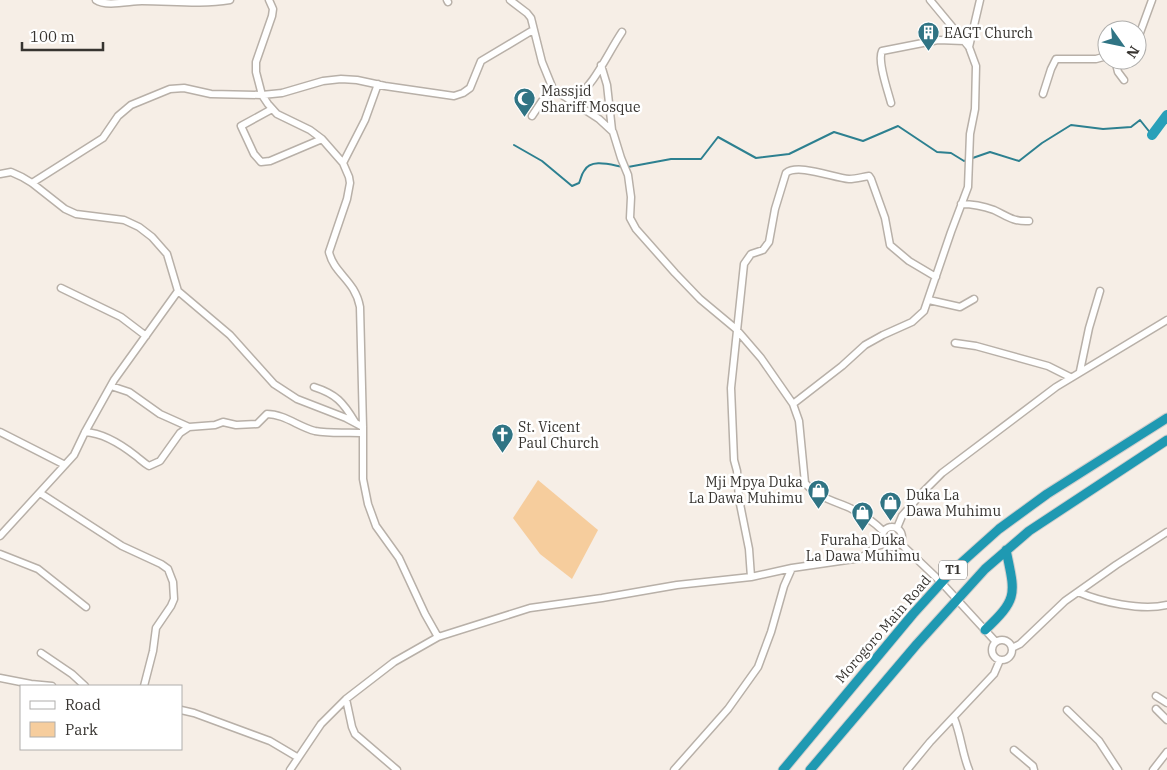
<svg xmlns="http://www.w3.org/2000/svg" width="1167" height="770" font-family="'IBM Plex Serif',serif">
<rect width="100%" height="100%" fill="#f6eee6"/>
<!-- green -->
<path fill="#f6cd9d" d="M538,480L598,530L572,579L540,554L513,518Z"/>
<g fill="none" stroke-linecap="round" stroke-linejoin="round">
<!-- stream -->
<path stroke="#2d8090" stroke-width="2" d="M514,145L542,161L572,186L579,183C581,179 581,175 584,171C591,158 611,165 623,167
M628,167L671,159H701L718,137L756,158L789,154L834,132L863,141L898,126L937,152L951,153L964,161L990,152L1019,161L1042,143L1071,125L1103,129L1131,127L1140,120L1152,135"/>
<!-- river -->
<path stroke="#29a0b9" stroke-width="10" d="M1152,135L1167,115"/>
<defs>
<path id="minor" d="M96,0C106,7 130,1 142,1C172,1 200,5 230,0
M269,0L273,9L272,16L256,62V72L262,95L268,104L277,114L310,130L322,139L343,163L349,177L350,183L347,199L329,252C334,274 355,280 360,307L363,427V479L368,504L376,526L399,558L425,614L438,637
M447,0L448,2
M510,0L527,13L531,18L542,62L553,89L599,119L613,132L621,158L628,175L631,197L630,218L636,229L675,273L700,299L736,329L761,358L793,404L799,421L805,483C817,497 834,501 850,508C862,514 874,522 883,531
M1137,41L1152,0
M969,47L980,0
M1115,60L1118,72L1124,80
M601,65L607,85L612,130
M1043,94L1051,69L1056,59H1096L1107,56
M571,102C595,85 606,56 622,32
M891,103C888,91 877,61 882,51L938,40L964,41
M272,109L241,126L254,154L261,162L270,161L322,139
M532,116L542,101L553,89
M343,163L365,120L378,84
M0,174L11,172L22,177L32,183L65,209L76,214L124,220L139,227L152,237L167,254L178,291L230,335L274,384L297,399L346,418L363,427
M32,183L103,138L118,116L131,105L170,89L184,88L211,94L262,95L282,93L323,81L341,79L357,80L385,86L454,96L463,93L470,88L481,61L533,30
M961,204C972,204 983,206 994,210C1007,216 1013,222 1029,221
M61,288L121,317L146,336
M929,300L960,307L974,299
M955,343L976,346L1048,366L1070,377
M1080,371L1089,328L1100,291
M111,386L129,392L160,414L189,427
M314,387C336,394 343,402 355,422
M793,404L842,366L865,345L883,335L912,322L924,311L951,232L968,187L970,134L975,109L976,66L969,47L930,0
M0,432L65,465
M85,432C102,433 122,445 136,456C141,460 144,463 149,466L160,461L180,433L189,427L215,425L223,422L236,425L257,424L267,414C284,414 299,427 315,431C331,434 347,432 363,433
M40,493L122,546L161,564L168,569L173,582L174,599L171,606L156,628L153,651L144,686
M882 537a10 10 0 1 1 20 0a10 10 0 1 1-20 0Z
M897,528L902,516L921,494L942,473L1056,387L1167,320
M0,536L74,455L85,432L114,380L178,291
M900,543L941,582L996,642
M0,554L38,569L86,607
M751,577L749,549L739,499L737,471L734,460L731,388L744,264L751,254L763,250L769,242L775,209L786,173C798,163 834,178 849,179C856,179 862,177 869,176L871,179L885,218L890,245L909,261L936,277
M1078,592C1101,602 1141,611 1167,605
M992 650a10 10 0 1 1 20 0a10 10 0 1 1-20 0Z
M1012,648L1020,644L1065,601L1116,565L1167,532
M41,653L72,674L85,686
M0,678L31,684L52,686
M1156,696L1167,703
M346,699L352,727L355,734L397,770
M1156,709L1167,720
M181,710L194,713L270,741L297,757
M1067,710L1099,741L1118,770
M954,718C961,735 962,753 969,770
M1014,750L1033,766L1034,770
M290,770L321,724L346,699L394,662L438,637L530,608L602,598L677,585L751,577L792,568L861,558L877,546L884,544
M674,770L728,709L758,667L771,632L784,586L792,568
M907,770L930,742L994,674L1000,660
M1153,770L1167,752"/>
<path id="highway" d="M985,630C1019,598 1015,594 1006,550
M783,770L913,614L951,572L999,529L1047,494L1167,418
M810,770L917,644L985,569L1029,531L1167,440"/>
</defs>
<!-- minor casing -->
<use href="#minor" stroke="#b8b0a8" stroke-width="9"/>
<!-- highway casing -->
<use href="#highway" stroke="#cfcecd" stroke-width="11"/>
<!-- minor -->
<use href="#minor" stroke="#fff" stroke-width="6"/>
<!-- highway -->
<use href="#highway" stroke="#1f99b2" stroke-width="9"/>
</g>
<!-- icons -->
<defs>
<symbol id="building-pin" viewBox="-11 -11 22 30"><path d="M0 17L-7.5 6A9.5 9.5 0 1 1 7.5 6Z" fill="#307484" stroke="#fff"/><path d="M-4-6H4V6H1V3H-1V6H-4ZM-2.5-4.3h1.7v1.8h-1.7ZM.8-4.3h1.7v1.8H.8ZM-2.5-1h1.7V.8h-1.7ZM.8-1h1.7V.8H.8Z" fill="#fff"/></symbol>
<symbol id="mosque-pin" viewBox="-11 -11 22 30"><path d="M0 17L-7.5 6A9.5 9.5 0 1 1 7.5 6Z" fill="#307484" stroke="#fff"/><path d="M3.5-4.9A6 6 0 1 0 3.5 4.9A5 5 0 1 1 3.5-4.9Z" fill="#fff"/></symbol>
<symbol id="church-pin" viewBox="-11 -11 22 30"><path d="M0 17L-7.5 6A9.5 9.5 0 1 1 7.5 6Z" fill="#307484" stroke="#fff"/><path d="M-1.2-6h2.4v3.5h3.3v2.4h-3.3V6h-2.4V-.1h-3.3v-2.4h3.3Z" fill="#fff"/></symbol>
<symbol id="shop-pin" viewBox="-11 -11 22 30"><path d="M0 17L-7.5 6A9.5 9.5 0 1 1 7.5 6Z" fill="#307484" stroke="#fff"/><path d="M-5-2.5h2.3a2.7 3.5 0 0 1 5.4 0H5L5.5 6h-11ZM-1.5-2.5h3a1.5 2.3 0 0 0-3 0Z" fill="#fff"/></symbol>
</defs>
<g fill-rule="evenodd">
<use href="#building-pin" x="916" y="20" width="25" height="34"/>
<use href="#mosque-pin" x="512" y="86" width="25" height="34"/>
<use href="#church-pin" x="490" y="422" width="25" height="34"/>
<use href="#shop-pin" x="806" y="478" width="25" height="34"/>
<use href="#shop-pin" x="878" y="490" width="25" height="34"/>
<use href="#shop-pin" x="850" y="500" width="25" height="34"/>
</g>
<g text-anchor="middle" stroke-width="5" stroke-linejoin="round" paint-order="stroke">
<!-- shield labels -->
<rect fill="#fff" stroke="#73716e" stroke-width="1" x="939" y="560.5" width="28" height="19" rx="4"/>
<g font-size="12" font-weight="bold" fill="#373430">
<text x="953" y="574">T1</text>
</g>
<!-- poi labels -->
<g font-size="14" fill="#373430" stroke="#fff" text-anchor="start">
<text x="944" y="38">EAGT Church</text>
<text x="541" y="96">Massjid<tspan x="541" dy="16">Shariff Mosque</tspan></text>
<text x="518" y="432">St. Vicent<tspan x="518" dy="16">Paul Church</tspan></text>
<text x="803" y="487" text-anchor="end">Mji Mpya Duka<tspan x="803" dy="16">La Dawa Muhimu</tspan></text>
<text x="906" y="500">Duka La<tspan x="906" dy="16">Dawa Muhimu</tspan></text>
<text x="863" y="545" text-anchor="middle">Furaha Duka<tspan x="863" dy="16">La Dawa Muhimu</tspan></text>
</g>
<!-- street labels -->
<g font-size="14" fill="#373430" stroke="#fff">
<text transform="translate(883 629) rotate(-49)" y="5">Morogoro Main Road</text>
</g>
</g>
<!-- legend -->
<rect x="20" y="685" width="162" height="65" fill="#ffffff" stroke="#afaeac"/>
<rect x="30" y="701" width="25" height="8" fill="#ffffff" stroke="#afaeac"/>
<text x="65" y="710" font-size="15" fill="#373430">Road</text>
<rect x="30" y="722" width="25" height="15" fill="#f6cd9d" stroke="#afaeac"/>
<text x="65" y="735" font-size="15" fill="#373430">Park</text>
<!-- north arrow -->
<g transform="translate(1122 45) rotate(123)"><circle r="24" fill="#ffffff" stroke="#afaeac"/>
<path d="M0-4L9 19L0 12L-9 19Z" fill="#307484"/>
<text y="-8" font-size="14" font-weight="bold" text-anchor="middle" fill="#373430">N</text>
</g>
<!-- scale -->
<path d="M22 42v8h81v-8" fill="none" stroke="#373430" stroke-width="2.5"/>
<text x="30" y="42" font-size="15" fill="#373430" stroke="#ffffff" stroke-width="4" paint-order="stroke">100 m</text>
</svg>
